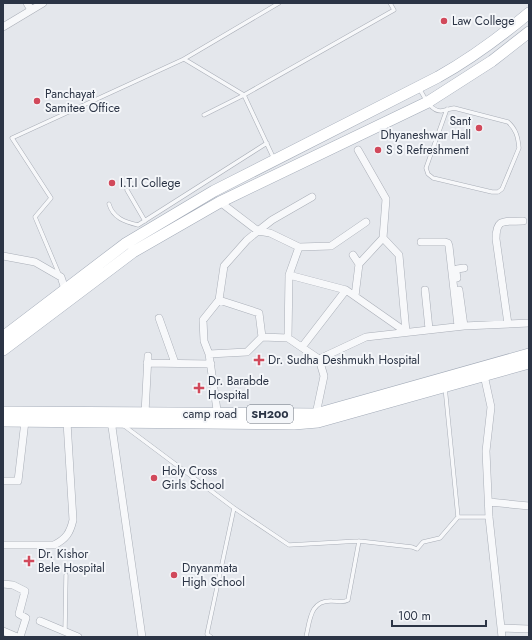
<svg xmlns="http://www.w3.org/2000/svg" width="532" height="640" font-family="Jost,sans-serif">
<rect width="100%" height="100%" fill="#e4e7ec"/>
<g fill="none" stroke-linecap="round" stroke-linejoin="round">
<defs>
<path id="lane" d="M419,88C424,96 430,111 441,111C445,110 450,109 454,108L508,122C516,129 518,137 519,148L502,189L498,192H492L433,178L428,174L426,168L447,109
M204,115L244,95L394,10L390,3
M274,159L244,95L184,59L279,3
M127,190L145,221
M109,204C113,218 125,222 138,225L267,143
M59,274L35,217L51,198L12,138L184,59
M123,425L234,508L289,545L359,541L412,547L417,549L423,542L440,538L458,517L445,387
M458,517H489
M65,631L66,575
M211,637L207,634L234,508
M306,637C310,620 310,600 332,601C338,601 343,603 348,600L359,541"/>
<path id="street" d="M27,3L31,10
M3,27L43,3
M220,202L258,231L272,220L312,197
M383,238L399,255L406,332
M421,242H445L448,243L449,246L458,326
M353,255L359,264
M3,256L35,262L61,277L66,292
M289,275L346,290L406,332
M457,278L456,272L457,269L464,268
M425,290L429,329
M459,290L464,326
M355,296L359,264L383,238L386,199L358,150
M159,318L175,363
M508,324L496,239C496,217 505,222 523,221
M262,337L288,338L319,359L324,376L316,414
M288,338L289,275L299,247
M302,347L346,290
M209,354L247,352L262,337L259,313L219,300
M319,359L366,337L464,326L529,323
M147,363L211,364
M484,375L491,407L486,451L489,517L502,637
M145,413L148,356
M218,417L209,354L204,341L203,320L219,300L224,266L247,240L258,231L270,233L299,247L331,246L366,222
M111,420L142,637
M3,481H18L25,421
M489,502L529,506
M3,545H54C66,539 70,533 73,520L67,422
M3,584L13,585L25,591L19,614L26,618L20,637
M40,621L78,637
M501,628L529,629
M3,631L17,637"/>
<path id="primary" d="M3,337L125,244L214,191L438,77C472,58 500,37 529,13
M3,350L133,252L220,202L428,102L492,61L529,32
M3,412L316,414L529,354
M3,421L294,424L318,422L529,363"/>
</defs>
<!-- lane casing -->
<use href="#lane" stroke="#a9aeb7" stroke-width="4.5"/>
<!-- street casing -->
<use href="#street" stroke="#a9aeb7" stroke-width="8"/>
<!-- primary casing -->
<use href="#primary" stroke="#a3abb8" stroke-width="12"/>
<!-- lane -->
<use href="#lane" stroke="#f7f8fa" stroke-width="3.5"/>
<!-- street -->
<use href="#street" stroke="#f7f8fa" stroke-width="7"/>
<!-- primary -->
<use href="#primary" stroke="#fff" stroke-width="11"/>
</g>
<!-- markers -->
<g fill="#d1495b" stroke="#f4f6f9" stroke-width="1.5">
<circle cx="444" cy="21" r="4"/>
<circle cx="37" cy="101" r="4"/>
<circle cx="479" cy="128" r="4"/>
<circle cx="378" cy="150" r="4"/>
<circle cx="112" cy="183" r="4"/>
<path d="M257 354h4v4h4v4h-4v4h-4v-4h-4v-4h4z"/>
<path d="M197 382h4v4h4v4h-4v4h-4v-4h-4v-4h4z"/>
<circle cx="154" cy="478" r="4"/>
<path d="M27 555h4v4h4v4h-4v4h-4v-4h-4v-4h4z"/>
<circle cx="174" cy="575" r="4"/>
</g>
<g text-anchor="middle" stroke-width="4" stroke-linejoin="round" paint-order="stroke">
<!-- shield labels -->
<rect fill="#f4f6f9" stroke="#676e7b" stroke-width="1" x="247" y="405" width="46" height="18" rx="3"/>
<g font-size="11" font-weight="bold" fill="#2b3445">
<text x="270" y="418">SH200</text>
</g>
<!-- poi labels -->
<g font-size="12" fill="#2b3445" stroke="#f4f6f9" text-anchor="start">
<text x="452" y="25">Law College</text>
<text x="45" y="98">Panchayat<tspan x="45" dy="14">Samitee Office</tspan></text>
<text x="471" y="125" text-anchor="end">Sant<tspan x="471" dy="14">Dhyaneshwar Hall</tspan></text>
<text x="386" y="154">S S Refreshment</text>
<text x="120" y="187">I.T.I College</text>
<text x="268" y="364">Dr. Sudha Deshmukh Hospital</text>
<text x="208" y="385">Dr. Barabde<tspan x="208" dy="14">Hospital</tspan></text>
<text x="162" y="475">Holy Cross<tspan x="162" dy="14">Girls School</tspan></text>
<text x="38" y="558">Dr. Kishor<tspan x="38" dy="14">Bele Hospital</tspan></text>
<text x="182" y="572">Dnyanmata<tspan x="182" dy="14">High School</tspan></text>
</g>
<!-- street labels -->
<g font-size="12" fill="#2b3445" stroke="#f4f6f9">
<text x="210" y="418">camp road</text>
</g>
</g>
<!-- border -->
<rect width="532" height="640" fill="none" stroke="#2b3445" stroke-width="8"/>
<!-- scale -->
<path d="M392 620v6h94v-6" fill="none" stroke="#2b3445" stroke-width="2"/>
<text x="398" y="620" font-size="12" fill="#2b3445" stroke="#f4f6f9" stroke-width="3" paint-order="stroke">100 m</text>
</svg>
